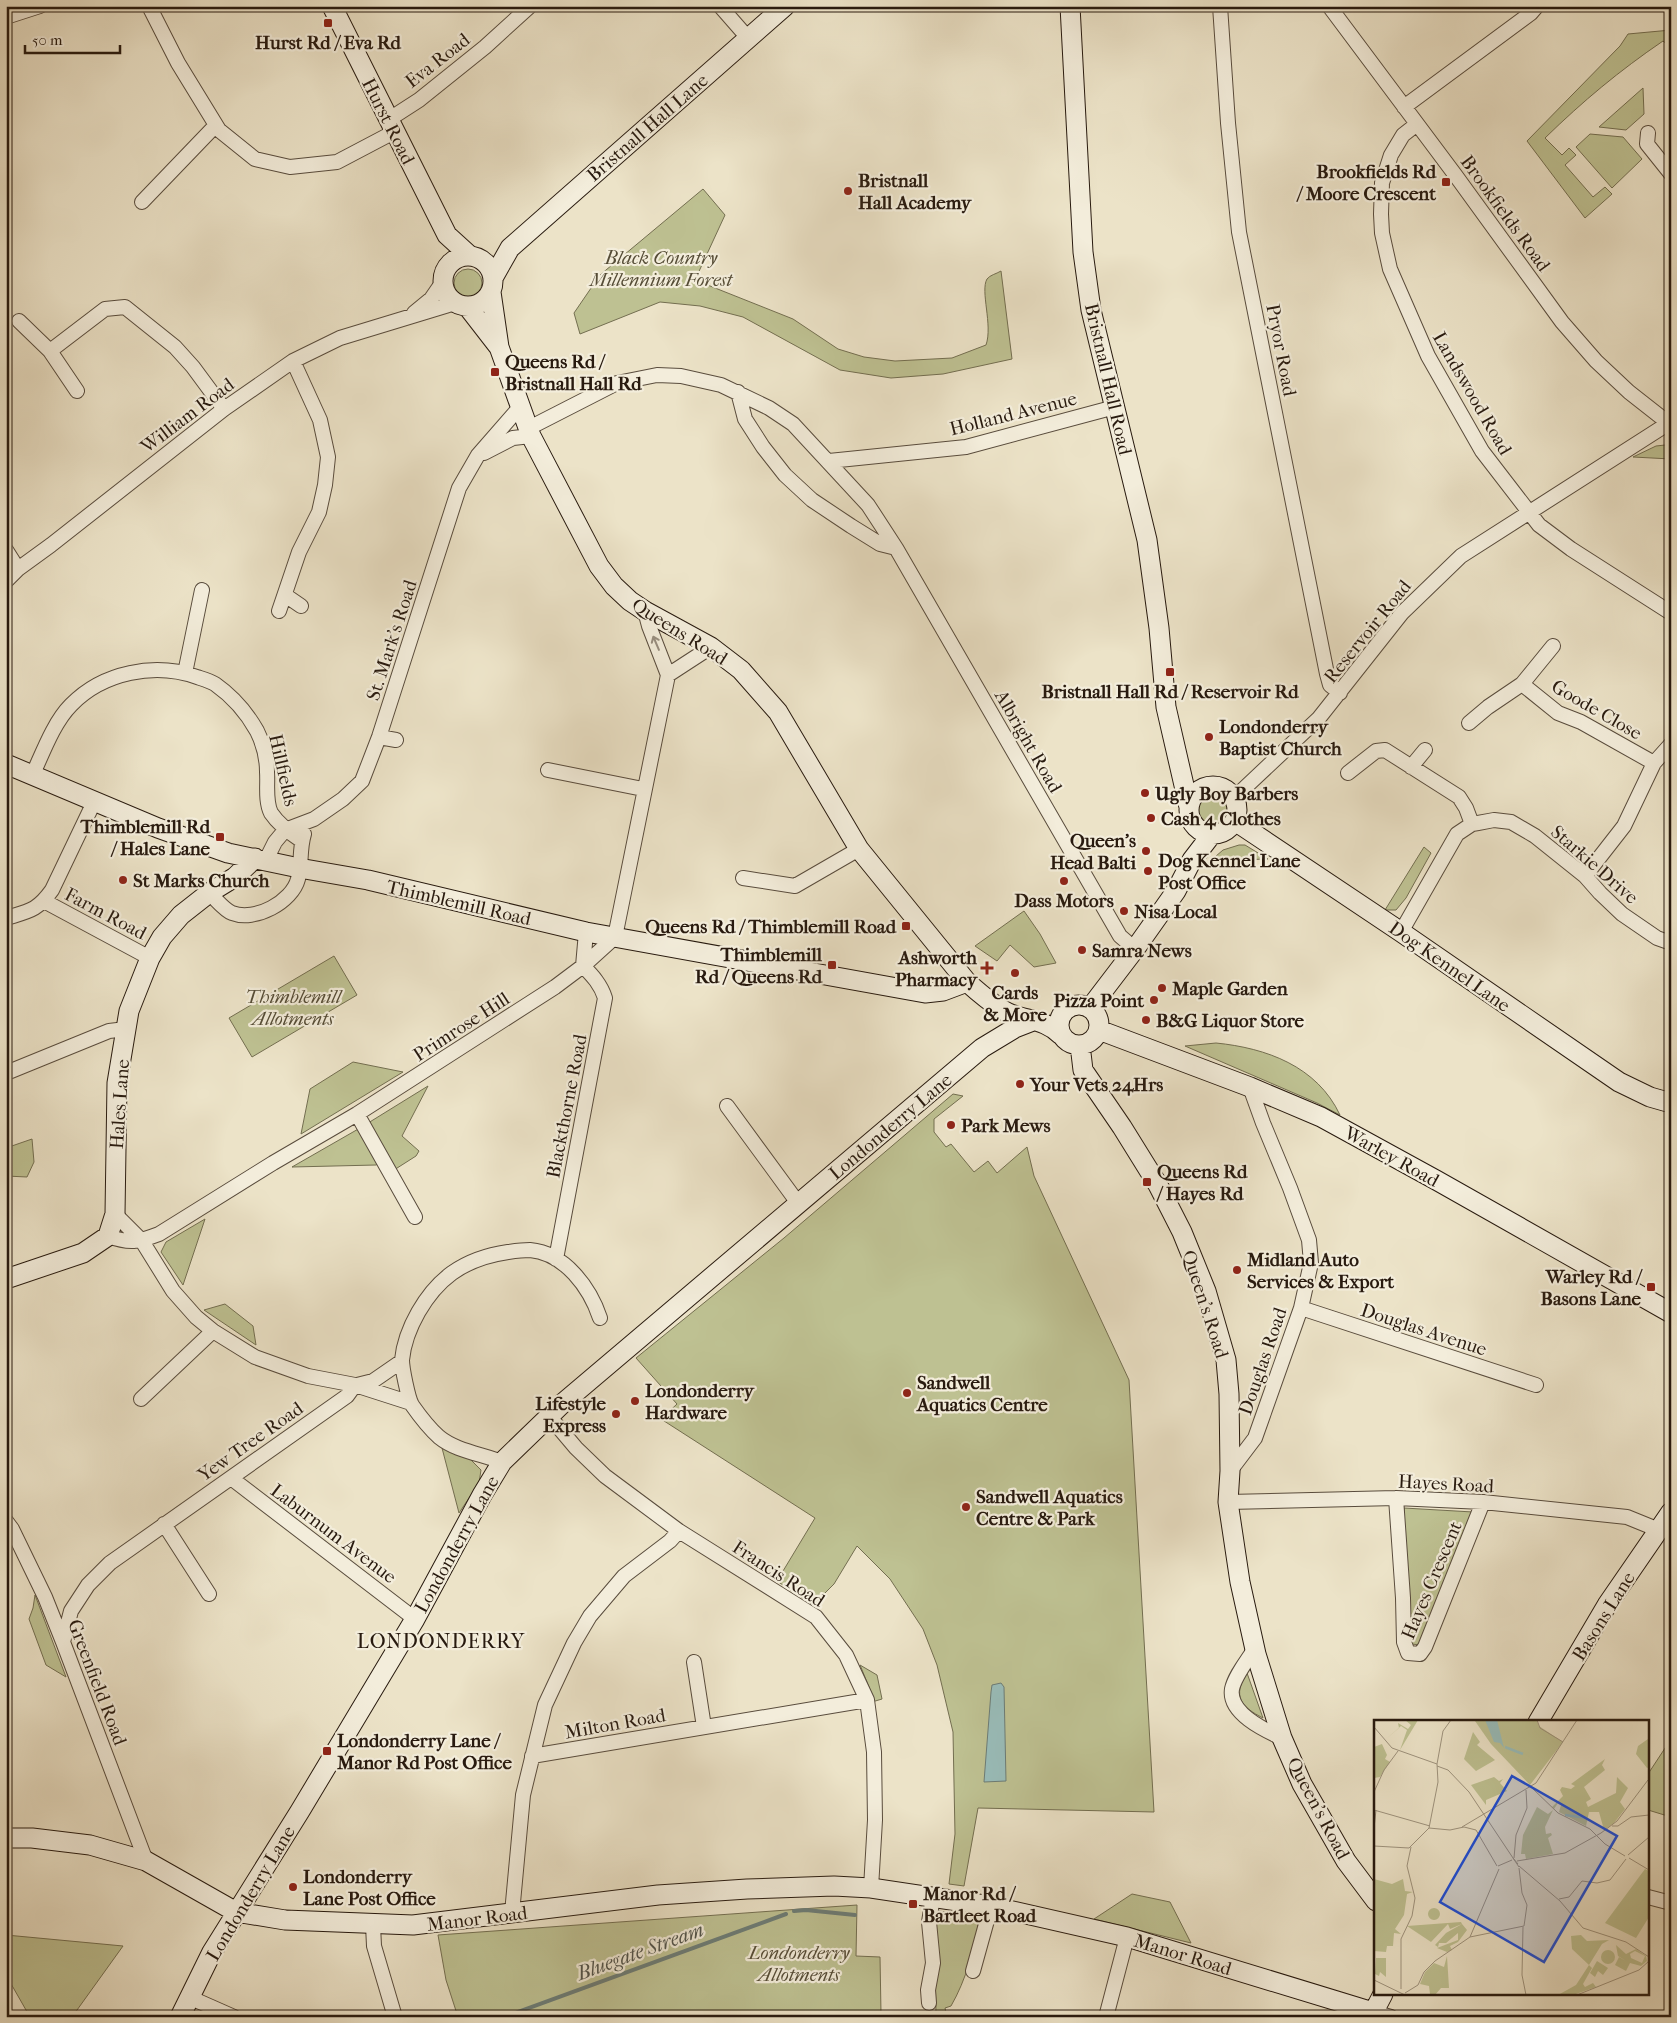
<svg xmlns="http://www.w3.org/2000/svg" width="1677" height="2023" font-family="'IM FELL French Canon',serif">
<rect width="100%" height="100%" fill="#ece3c8"/>
<filter id="stains"><feTurbulence type="fractalNoise" baseFrequency=".004" numOctaves="4"/><feColorMatrix values="0 0 0 0 .2 0 0 0 0 .09 0 0 0 0 .02 0 0 0 .5 -.17"/></filter>
<radialGradient id="worn" r=".72"><stop offset=".6" stop-color="#630" stop-opacity="0"/><stop offset="1" stop-color="#630" stop-opacity=".3"/></radialGradient>
<!-- green -->
<path fill="#bec192" stroke="#736e50" d="M1671,30V48L1663,41C1619,71 1583,101 1545,138L1562,155L1569,148L1576,155L1565,165L1593,197L1605,187L1612,194L1585,218L1527,141L1620,46L1628,34Z
M1643,88L1644,114L1626,130L1599,127Z
M1590,134L1623,137L1642,159L1612,188L1576,147Z
M703,189L725,215L695,280L793,319L838,349L864,357L895,361L952,358L986,345C993,325 980,291 987,279C990,275 996,274 1001,271L1012,359L943,374L891,378L840,370L743,317L700,306L660,302L580,334L574,313L600,275Z
M454 283a14 14 0 1 1 28 0a14 14 0 1 1-28 0Z
M1665,445H1671V459L1633,457L1656,446Z
M1198 810a16 16 0 1 1 32 0a16 16 0 1 1-32 0Z
M1239,845H1245L1268,859L1232,860L1208,863L1223,850Z
M1424,847L1431,853L1406,898L1396,910H1385Z
M1024,911L1040,934L1056,963L1034,967L1010,945L997,961L975,946Z
M334,956L357,995L252,1057L229,1018Z
M1216,1043C1266,1048 1317,1066 1340,1115L1317,1103L1185,1046Z
M353,1062L403,1072L301,1134L310,1089Z
M428,1086L402,1136L419,1151L416,1156L394,1170L387,1159L376,1165L292,1167L360,1128Z
M953,1094L963,1096L934,1119V1132L946,1147L951,1144L974,1172L988,1161L997,1173L1027,1147L1034,1176L1129,1380L1154,1812L978,1808L964,1886L949,1884L955,1834L953,1732L937,1665L923,1629L890,1579L857,1546L834,1584L813,1605L777,1581L815,1518L661,1419L677,1404L636,1358L784,1238Z
M32,1139L34,1162L27,1177L6,1176V1148Z
M205,1219L183,1285L161,1252L166,1242Z
M225,1304L253,1326L256,1345L204,1310Z
M442,1448L470,1459L481,1470L479,1483L459,1513Z
M1404,1508L1473,1512L1421,1645L1411,1644L1409,1640Z
M35,1595L66,1677L46,1665L29,1619L33,1608Z
M860,1665L877,1675L882,1699L872,1702L869,1687Z
M1247,1673L1263,1718C1241,1707 1232,1696 1247,1673Z
M1671,1739V1817L1648,1810V1774Z
M1132,1894L1170,1902L1191,1943L1094,1919Z
M857,1905L856,1956L880,1957L881,2013L936,2015L934,1910L979,1918C975,1948 966,1980 951,2006L945,2008L947,2017H458L446,1980L438,1935Z
M6,1935L123,1946L72,2017H30L6,1975Z"/>
<!-- water -->
<path fill="#99bdba" stroke="#6c7c76" d="M1001,1683L1004,1687L1006,1781L984,1782L991,1692L992,1685Z"/>
<g fill="none" stroke-linecap="round" stroke-linejoin="round">
<!-- stream -->
<path stroke="#6c7c76" stroke-width="4" d="M794,1911L806,1910L855,1915
M504,2017L786,1914"/>
<defs>
<path id="street" d="M149,6L178,63L219,130L255,159L290,167L337,162L394,132
M720,6L748,38
M1220,6L1228,123L1239,232L1327,674L1330,685L1340,693
M1329,6L1456,176L1562,322L1596,361L1629,392L1671,425
M6,17L40,6
M1404,107L1531,13L1537,6
M388,120L419,100L485,47L530,6
M1417,124L1403,135L1391,155L1382,183L1381,214L1382,233L1390,269L1428,356L1482,451L1539,525L1571,549L1671,613
M1648,133L1647,144L1671,174
M142,202L216,125
M414,313L431,299L442,283
M19,321L50,351L77,391
M50,351L105,309L125,307L175,347L193,367L224,409
M738,392L745,419L763,447L785,475L812,500L851,526L880,544L896,548
M529,428L617,383L657,375L681,376L721,385L769,408L793,424L868,505L896,548L1120,936L1135,949
M484,453L513,438L531,436
M829,461L966,447L1115,407
M6,550L18,569
M6,581L18,569L51,545L224,409L293,361L340,338L455,303
M285,595L301,606
M279,611L299,552L319,512L325,485L328,457L320,420L293,361
M185,673L202,590
M668,675L711,647
M1522,684L1558,713L1581,722L1654,763
M1469,723L1488,707L1522,684L1553,646
M379,737L396,740
M1411,767L1425,750
M548,770L643,789
M1348,773L1376,751L1385,750L1459,797L1466,808L1472,824
M33,774C43,752 54,722 71,705C103,672 155,662 197,677C203,679 210,681 215,684C232,696 247,713 257,731C263,743 267,759 267,772C268,784 265,801 271,813C279,825 290,833 302,841
M1234,798L1319,718L1402,613L1461,556L1669,423
M266,860L275,842L285,830L314,819L343,799L362,781L379,737L459,488L478,455L520,407
M1585,876L1624,826L1654,763L1671,744
M743,878L795,886L859,849
M209,893C216,899 224,910 232,913C255,922 292,902 298,879C302,866 299,850 304,834
M44,901L150,958
M6,918C29,911 37,911 52,890L95,800
M1401,932L1457,834L1472,824L1478,823L1494,820L1511,822L1535,836L1585,876L1600,893L1622,914L1657,938L1671,943
M6,1073L109,1031L126,1029
M727,1106L798,1203
M357,1114L415,1217
M115,1214L142,1241L173,1291L196,1317L213,1331L255,1357L308,1376L355,1385L411,1403
M108,1236C130,1244 138,1242 159,1234L273,1163L357,1114L555,987L583,966L615,937L668,675L649,626L645,611
M556,1259L605,998C601,985 593,976 583,966L586,932
M1301,1308L1536,1385
M357,1385L373,1381L402,1361
M141,1399L213,1331
M549,1416L576,1448L605,1476L679,1531L816,1617L846,1655L867,1700L874,1752L875,1820L871,1888
M502,1462C482,1454 456,1451 439,1437C430,1429 419,1415 412,1405C408,1398 402,1368 402,1360C405,1329 426,1292 452,1273C469,1261 487,1255 508,1252C515,1251 523,1250 530,1250C565,1253 590,1288 600,1318
M1230,1471L1255,1438L1301,1308L1311,1263L1309,1240L1290,1188L1263,1123L1250,1087
M231,1478L415,1619
M1396,1498L1403,1598L1404,1642L1408,1653L1420,1654L1425,1647L1483,1502
M1228,1502L1396,1498L1483,1502L1627,1517L1659,1530
M6,1521L12,1529L45,1597L63,1642L146,1861
M164,1524L209,1594
M63,1642L71,1611L88,1585L110,1563L347,1396L355,1385
M1255,1648C1248,1660 1235,1675 1232,1689C1228,1713 1264,1730 1282,1738
M694,1662L704,1727
M532,1756L867,1700
M1648,1897L1671,1903
M512,1913L523,1795L545,1705L574,1643L590,1616L624,1576L670,1541L679,1531
M373,1925L374,1946L395,2017
M973,1971L991,1906
M191,1998L234,2017
M929,2003L928,1990L933,1963L929,1922L933,1897
M1373,2012L1391,2017
M1106,2017L1127,1937"/>
<path id="secondary" d="M332,6L447,235L469,255
M1070,6L1083,252L1091,310L1147,540L1159,628L1166,707L1189,807
M443 281a25 25 0 1 1 50 0a25 25 0 1 1-50 0Z
M493,278L510,248L785,6
M491,292L499,347L531,436L599,566L614,586L630,601L645,611L711,647L741,670L778,712L859,849L967,982C977,991 998,1009 1011,1014C1030,1021 1046,1020 1061,1035
M467,306L498,346
M6,764L158,828L228,853L299,868L368,880L586,932L925,993L943,991L967,982
M1189 810a24 24 0 1 1 48 0a24 24 0 1 1-48 0Z
M1235,821L1401,932L1619,1082L1650,1097L1671,1103
M1059 1025a20 20 0 1 1 40 0a20 20 0 1 1-40 0Z
M1090,1008L1135,949L1176,891L1192,860L1212,834
M1099,1030L1250,1087L1321,1117L1436,1180L1671,1313
M1080,1045L1083,1070L1122,1127L1158,1185L1182,1232L1206,1291L1226,1360L1229,1394L1230,1471L1228,1502L1240,1582L1256,1654L1282,1738L1302,1784L1346,1861L1376,1901
M6,1279L83,1253L108,1236L115,1214L117,1083L129,1011L150,958L162,937L181,915L209,893L235,877L255,858
M1538,1722L1607,1605L1671,1512
M6,1838H32L90,1845L146,1861L236,1912L285,1920L413,1925L658,1895L747,1889L834,1886L871,1888L991,1906L1127,1937L1373,2012
M180,2017L212,1952L300,1811L415,1619L482,1495L502,1462L563,1403L982,1048L1015,1028L1033,1021
M1371,2017L1383,1994"/>
</defs>
<!-- street casing -->
<use href="#street" stroke="#594c3d" stroke-width="16"/>
<!-- secondary casing -->
<use href="#secondary" stroke="#281a0f" stroke-width="21"/>
<!-- street -->
<use href="#street" stroke="#f3eddb" stroke-width="14"/>
<!-- secondary -->
<use href="#secondary" stroke="#f3eddb" stroke-width="19"/>
</g>
<!-- one-way arrows -->
<defs><path id="oneway-shaft" d="M-6 0H5M1.5-3L5.5 0L1.5 3" fill="none" stroke-width="1.6" stroke-linecap="round" stroke-linejoin="round" transform="scale(1.25)"/></defs>
<use stroke="#988e7f" href="#oneway-shaft" transform="translate(656 643) rotate(-113)"/>
<!-- markers -->
<g fill="#8f2418" stroke="#f3eddb" stroke-width="2">
<rect x="323" y="18" width="10" height="10" rx="2.5"/>
<rect x="1441" y="177" width="10" height="10" rx="2.5"/>
<circle cx="848" cy="191" r="5"/>
<rect x="490" y="367" width="10" height="10" rx="2.5"/>
<rect x="1165" y="667" width="10" height="10" rx="2.5"/>
<circle cx="1209" cy="737" r="5"/>
<circle cx="1145" cy="793" r="5"/>
<circle cx="1151" cy="818" r="5"/>
<rect x="215" y="832" width="10" height="10" rx="2.5"/>
<circle cx="1146" cy="851" r="5"/>
<circle cx="1148" cy="871" r="5"/>
<circle cx="123" cy="880" r="5"/>
<circle cx="1064" cy="881" r="5"/>
<circle cx="1124" cy="911" r="5"/>
<rect x="901" y="921" width="10" height="10" rx="2.5"/>
<circle cx="1082" cy="950" r="5"/>
<rect x="827" y="960" width="10" height="10" rx="2.5"/>
<path d="M984.5 960.5h5v5h5v5h-5v5h-5v-5h-5v-5h5z"/>
<circle cx="1015" cy="973" r="5"/>
<circle cx="1162" cy="988" r="5"/>
<circle cx="1154" cy="1000" r="5"/>
<circle cx="1146" cy="1020" r="5"/>
<circle cx="1020" cy="1084" r="5"/>
<circle cx="951" cy="1125" r="5"/>
<rect x="1142" y="1177" width="10" height="10" rx="2.5"/>
<circle cx="1237" cy="1270" r="5"/>
<rect x="1646" y="1282" width="10" height="10" rx="2.5"/>
<circle cx="907" cy="1393" r="5"/>
<circle cx="635" cy="1401" r="5"/>
<circle cx="616" cy="1414" r="5"/>
<circle cx="966" cy="1507" r="5"/>
<rect x="322" y="1746" width="10" height="10" rx="2.5"/>
<circle cx="293" cy="1887" r="5"/>
<rect x="908" y="1899" width="10" height="10" rx="2.5"/>
</g>
<g text-anchor="middle" stroke-width="4.5" stroke-linejoin="round" paint-order="stroke">
<!-- poi labels -->
<g font-size="19" font-weight="bold" fill="#281a0f" stroke="#f3eddb" text-anchor="start">
<text x="328" y="49" text-anchor="middle">Hurst Rd / Eva Rd</text>
<text x="1436" y="178" text-anchor="end">Brookfields Rd<tspan x="1436" dy="22">/ Moore Crescent</tspan></text>
<text x="858" y="187">Bristnall<tspan x="858" dy="22">Hall Academy</tspan></text>
<text x="505" y="368">Queens Rd /<tspan x="505" dy="22">Bristnall Hall Rd</tspan></text>
<text x="1170" y="698" text-anchor="middle">Bristnall Hall Rd / Reservoir Rd</text>
<text x="1219" y="733">Londonderry<tspan x="1219" dy="22">Baptist Church</tspan></text>
<text x="1155" y="800">Ugly Boy Barbers</text>
<text x="1161" y="825">Cash 4 Clothes</text>
<text x="210" y="833" text-anchor="end">Thimblemill Rd<tspan x="210" dy="22">/ Hales Lane</tspan></text>
<text x="1136" y="847" text-anchor="end">Queen's<tspan x="1136" dy="22">Head Balti</tspan></text>
<text x="1158" y="867">Dog Kennel Lane<tspan x="1158" dy="22">Post Office</tspan></text>
<text x="133" y="887">St Marks Church</text>
<text x="1064" y="907" text-anchor="middle">Dass Motors</text>
<text x="1134" y="918">Nisa Local</text>
<text x="896" y="933" text-anchor="end">Queens Rd / Thimblemill Road</text>
<text x="1092" y="957">Samra News</text>
<text x="822" y="961" text-anchor="end">Thimblemill<tspan x="822" dy="22">Rd / Queens Rd</tspan></text>
<text x="977" y="964" text-anchor="end">Ashworth<tspan x="977" dy="22">Pharmacy</tspan></text>
<text x="1172" y="995">Maple Garden</text>
<text x="1015" y="999" text-anchor="middle">Cards<tspan x="1015" dy="22">&amp; More</tspan></text>
<text x="1144" y="1007" text-anchor="end">Pizza Point</text>
<text x="1156" y="1027">B&amp;G Liquor Store</text>
<text x="1030" y="1091">Your Vets 24Hrs</text>
<text x="961" y="1132">Park Mews</text>
<text x="1157" y="1178">Queens Rd<tspan x="1157" dy="22">/ Hayes Rd</tspan></text>
<text x="1247" y="1266">Midland Auto<tspan x="1247" dy="22">Services &amp; Export</tspan></text>
<text x="1641" y="1283" text-anchor="end">Warley Rd /<tspan x="1641" dy="22">Basons Lane</tspan></text>
<text x="917" y="1389">Sandwell<tspan x="917" dy="22">Aquatics Centre</tspan></text>
<text x="645" y="1397">Londonderry<tspan x="645" dy="22">Hardware</tspan></text>
<text x="606" y="1410" text-anchor="end">Lifestyle<tspan x="606" dy="22">Express</tspan></text>
<text x="976" y="1503">Sandwell Aquatics<tspan x="976" dy="22">Centre &amp; Park</tspan></text>
<text x="337" y="1747">Londonderry Lane /<tspan x="337" dy="22">Manor Rd Post Office</tspan></text>
<text x="303" y="1883">Londonderry<tspan x="303" dy="22">Lane Post Office</tspan></text>
<text x="923" y="1900">Manor Rd /<tspan x="923" dy="22">Bartleet Road</tspan></text>
</g>
<!-- street labels -->
<g font-size="19" fill="#281a0f" stroke="#f3eddb">
<text transform="translate(437 60) rotate(-38)" y="7">Eva Road</text>
<text transform="translate(389 121) rotate(63)" y="7">Hurst Road</text>
<text transform="translate(647 127) rotate(-41)" y="7">Bristnall Hall Lane</text>
<text transform="translate(1506 213) rotate(54)" y="7">Brookfields Road</text>
<text transform="translate(1282 350) rotate(79)" y="7">Pryor Road</text>
<text transform="translate(1109 379) rotate(77)" y="7">Bristnall Hall Road</text>
<text transform="translate(1473 393) rotate(60)" y="7">Landswood Road</text>
<text transform="translate(1013 413) rotate(-14)" y="7">Holland Avenue</text>
<text transform="translate(187 415) rotate(-37)" y="7">William Road</text>
<text transform="translate(680 631) rotate(32)" y="7">Queens Road</text>
<text transform="translate(1367 631) rotate(-51)" y="7">Reservoir Road</text>
<text transform="translate(391 640) rotate(-72)" y="7">St. Mark's Road</text>
<text transform="translate(1597 709) rotate(30)" y="7">Goode Close</text>
<text transform="translate(1029 741) rotate(60)" y="7">Albright Road</text>
<text transform="translate(284 770) rotate(77)" y="7">Hillfields</text>
<text transform="translate(1595 864) rotate(41)" y="7">Starkie Drive</text>
<text transform="translate(459 902) rotate(13)" y="7">Thimblemill Road</text>
<text transform="translate(106 913) rotate(28)" y="7">Farm Road</text>
<text transform="translate(1450 966) rotate(35)" y="7">Dog Kennel Lane</text>
<text transform="translate(461 1026) rotate(-33)" y="7">Primrose Hill</text>
<text transform="translate(119 1104) rotate(-86)" y="7">Hales Lane</text>
<text transform="translate(566 1106) rotate(-79)" y="7">Blackthorne Road</text>
<text transform="translate(890 1126) rotate(-40)" y="7">Londonderry Lane</text>
<text transform="translate(1392 1156) rotate(29)" y="7">Warley Road</text>
<text transform="translate(1206 1304) rotate(72)" y="7">Queen's Road</text>
<text transform="translate(1424 1329) rotate(18)" y="7">Douglas Avenue</text>
<text transform="translate(1262 1361) rotate(-71)" y="7">Douglas Road</text>
<text transform="translate(250 1441) rotate(-35)" y="7">Yew Tree Road</text>
<text transform="translate(1446 1483) rotate(3)" y="7">Hayes Road</text>
<text transform="translate(334 1533) rotate(37)" y="7">Laburnum Avenue</text>
<text transform="translate(456 1544) rotate(-61)" y="7">Londonderry Lane</text>
<text transform="translate(779 1573) rotate(33)" y="7">Francis Road</text>
<text transform="translate(1431 1580) rotate(-67)" y="7">Hayes Crescent</text>
<text transform="translate(1603 1616) rotate(-58)" y="7">Basons Lane</text>
<text transform="translate(98 1682) rotate(69)" y="7">Greenfield Road</text>
<text transform="translate(615 1723) rotate(-10)" y="7">Milton Road</text>
<text transform="translate(1319 1808) rotate(62)" y="7">Queen's Road</text>
<text transform="translate(250 1893) rotate(-59)" y="7">Londonderry Lane</text>
<text transform="translate(477 1918) rotate(-7)" y="7">Manor Road</text>
<text transform="translate(1183 1954) rotate(17)" y="7">Manor Road</text>
</g>
<!-- park labels -->
<g font-size="19" font-style="italic" fill="#554c36" stroke="#f3eddb">
<text x="661" y="264">Black Country<tspan x="661" dy="22">Millennium Forest</tspan></text>
<text x="293" y="1003">Thimblemill<tspan x="293" dy="22">Allotments</tspan></text>
<text x="799" y="1959">Londonderry<tspan x="799" dy="22">Allotments</tspan></text>
</g>
<!-- neighbourhood labels -->
<g font-size="20" letter-spacing="1" fill="#281a0f" stroke="#f3eddb">
<text x="441" y="1648">LONDONDERRY</text>
</g>
<!-- water labels -->
<g font-size="20" font-style="italic" fill="#50534b" stroke="#f3eddb">
<text transform="translate(640 1951) rotate(-20)" y="7">Bluegate Stream</text>
</g>
</g>
<!-- overview -->
<g transform="translate(1374 1720)">
<rect width="275" height="275" fill="#ece3c8"/>
<path d="M31,0H44L26,30L33,10L27,6L12,19L25,8L24,3L34,9L37,5ZM163,0L165,6L189,22L156,65L117,24L101,1ZM99,12L106,22L103,25L121,40L102,51L90,39ZM274,19L275,47L273,48L262,34L264,26ZM8,24L13,35L11,39L16,42L6,57L0,58V27ZM231,39L228,45L231,50L210,67L217,79L212,82L214,87L242,73L243,57L254,68L246,82L251,89L240,103L230,110L225,92H215L212,106L185,92L187,85L184,83L180,89L178,87L189,76L186,70L188,67L197,69L201,66L197,64ZM120,57L125,61L129,59L126,63L133,71L112,80V85L97,65ZM163,87L174,94L179,90L171,107L172,114L177,113L178,115L174,118L179,134L152,139L151,134H147L149,115ZM271,149L275,151V197L262,218L231,203ZM0,159L18,164L29,159L31,171L39,172L33,174L30,195L21,209L27,214L20,213L19,226H13L12,232L0,231ZM54 194a6 6 0 1 1 12 0a6 6 0 1 1-12 0ZM87,202L88,204L76,209L74,204L57,222L33,206ZM88,204L93,210L84,222L76,226L78,230L73,232L63,228L84,220V213L72,223H65L64,227L61,225L72,213ZM207,215L213,221L235,220L228,224L215,245L198,229L197,216ZM242,225L252,234L262,229L272,236L273,241L267,246L256,243L252,251L241,245L245,237L252,241L244,236ZM261,231L271,236L268,243L257,238L256,234ZM227 237a7 7 0 1 1 14 0a7 7 0 1 1-14 0ZM73,236L75,268H67L61,275H52L56,274L55,266L46,264L51,252L60,243L70,247ZM2,238H12V257L6,252L5,256L1,254ZM223,241L234,248L229,255L224,251L221,257L216,253ZM215,245L218,248L209,264L211,267L219,263L222,267L199,275H184L202,265Z" fill="#bec192" fill-rule="evenodd"/>
<path d="M111,0H123L130,28L126,23L120,22Z" fill="#99bdba"/>
<path fill="none" stroke="#99bdba" stroke-width="2.5" d="M131,27L149,34M191,95L213,98"/>
<path fill="none" stroke="#9e937e" stroke-width="1" d="M163,0L166,8L189,22M0,7L18,28L63,44M63,46L74,50L95,72L139,138M157,67L184,93L216,109L231,124L251,136M0,72L10,50L24,31M0,90L56,106M238,106H244L257,97L275,95M88,107L162,63L203,0M0,108L2,90M55,108L76,110L90,107L102,110L123,146M0,126L35,128L55,108L64,62L63,44L69,11L77,0M254,135L275,117M140,138L142,115L153,88L152,70M255,138L275,150M143,141L191,133L227,113L243,101L274,60M144,144L139,138L145,147M124,146L138,140M145,146L186,181L209,208L252,222L275,237M185,179L195,177L208,161L223,163L236,160L252,139M149,207L148,255L152,275M96,217L150,206L153,185L148,173L145,148M0,260L31,275M27,269V219L38,196L41,178L33,146L37,127M31,273L44,265L50,252L61,241L96,217L125,149M203,275L265,250L275,241"/>
<path fill="#1d4ed8" fill-opacity="0.15" stroke="#1d4ed8" stroke-width="2.5" d="M138,56L243,116L170,242L66,182Z"/>
<rect width="275" height="275" fill="none" stroke="#281a0f" stroke-width="2.5"/>
</g>
<!-- margin -->
<rect width="1677" height="2023" fill="none" stroke="#ece3c8" stroke-width="25"/>
<rect x="8" y="8" width="1662" height="2008" fill="none" stroke="#281a0f" stroke-width="2.5"/>
<rect x="12" y="12" width="1652" height="1998" fill="none" stroke="#281a0f"/>
<!-- scale -->
<path d="M25 45v8h95v-8" fill="none" stroke="#281a0f" stroke-width="2.5"/>
<text x="32" y="45" font-size="15" fill="#281a0f" stroke="#f3eddb" stroke-width="4" paint-order="stroke">50 m</text>
<rect width="100%" height="100%" filter="url(#stains)"/>
<rect width="100%" height="100%" fill="url(#worn)"/>
</svg>
